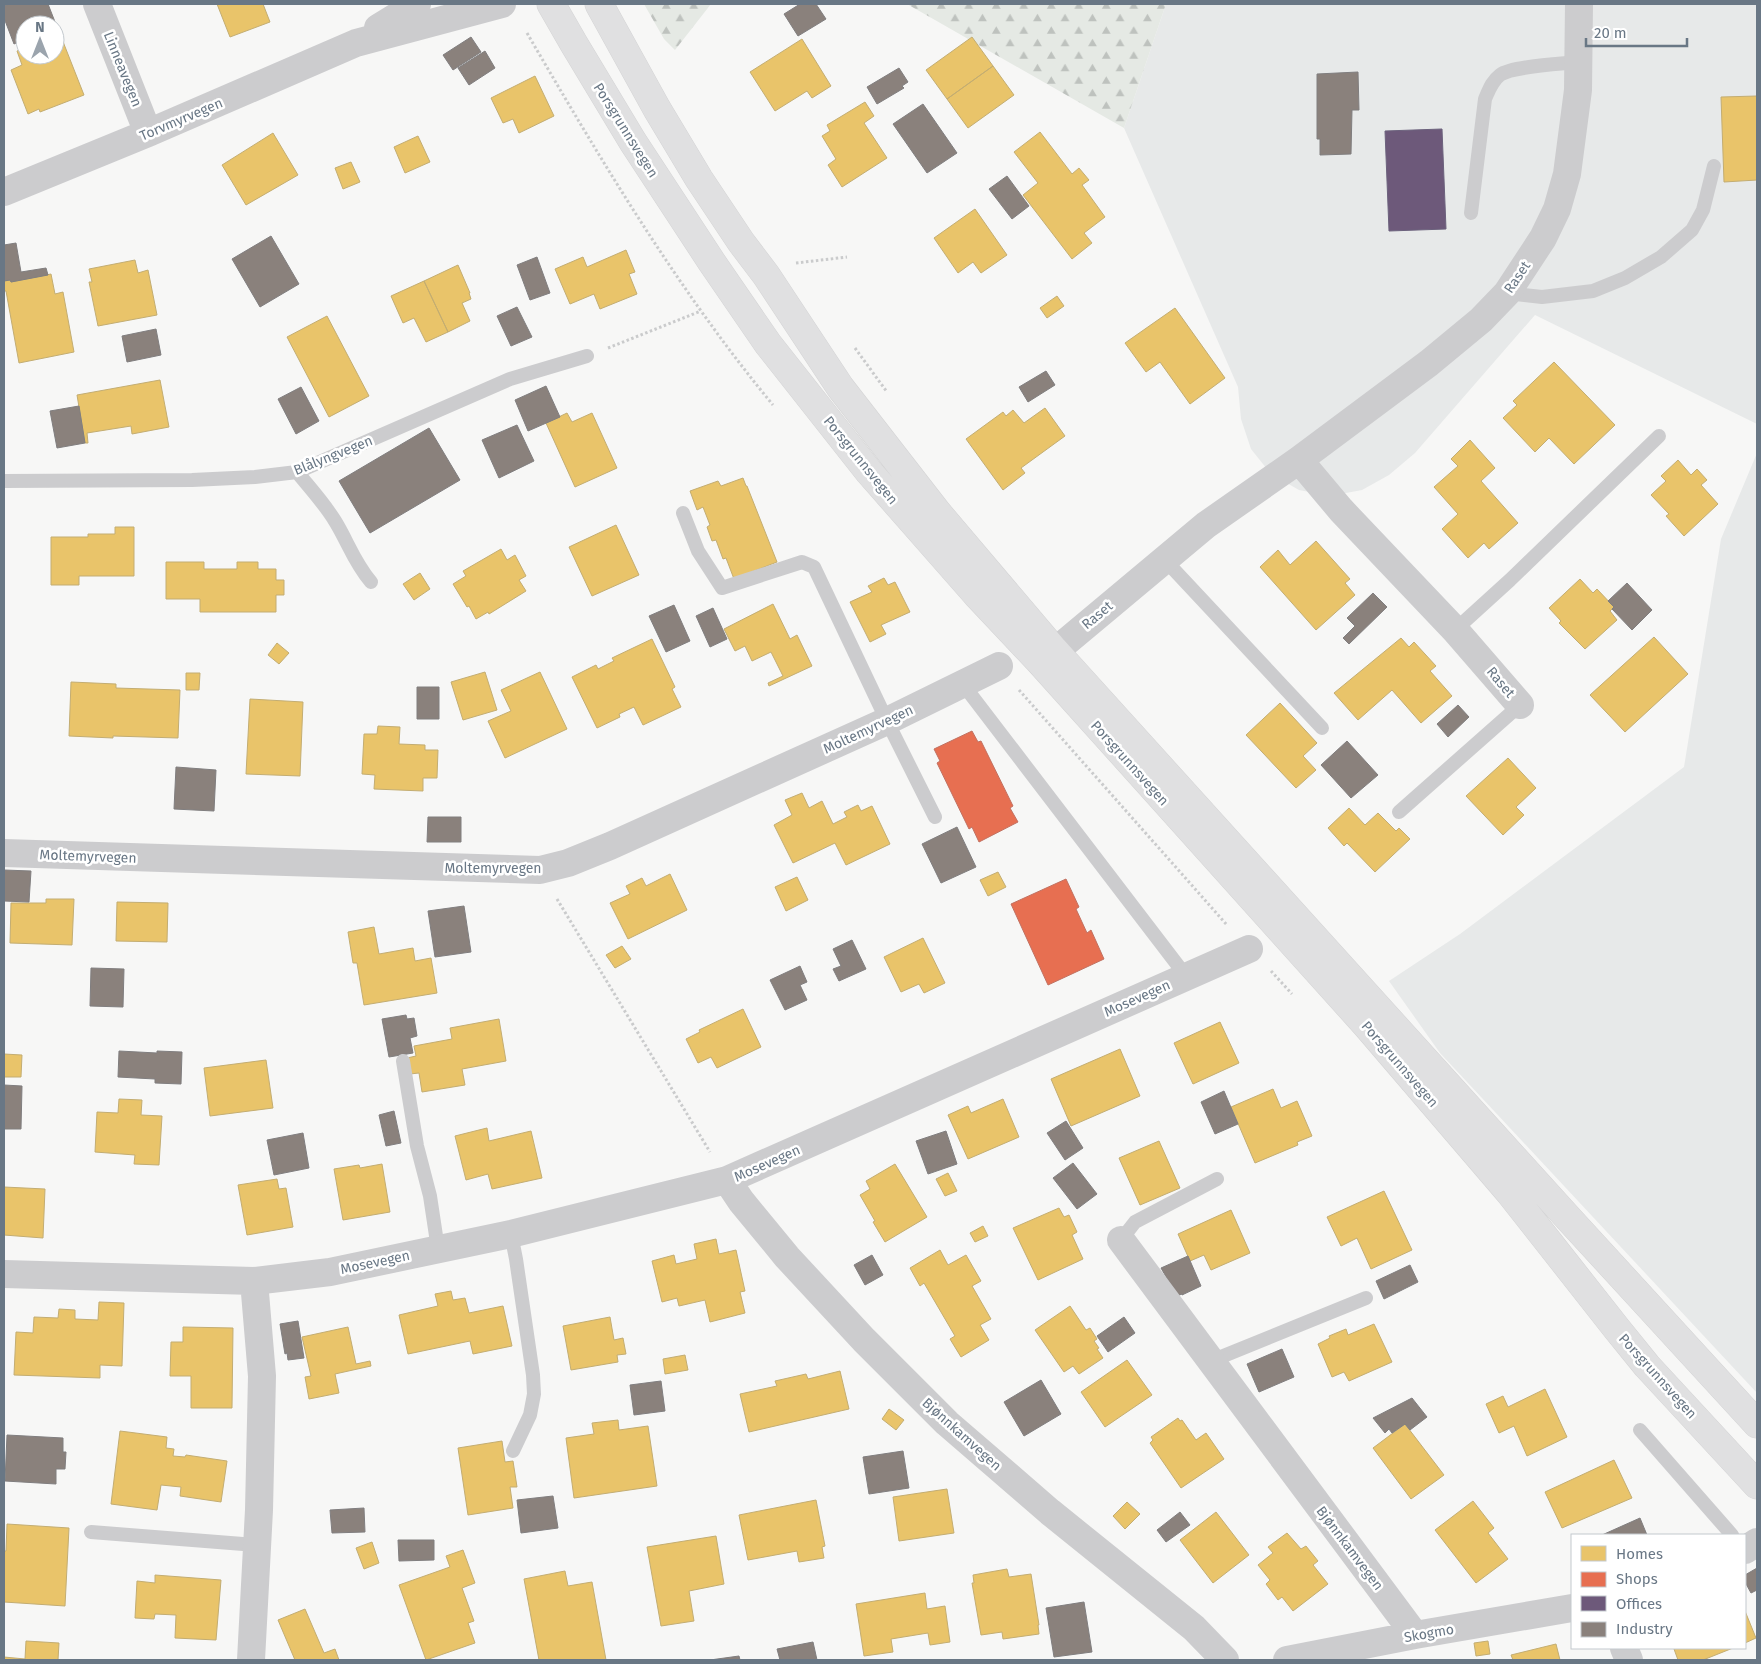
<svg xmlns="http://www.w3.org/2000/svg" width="1761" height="1664" font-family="'Fira Sans',sans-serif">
<defs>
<pattern id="forest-firs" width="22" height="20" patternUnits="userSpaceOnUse" patternTransform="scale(1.25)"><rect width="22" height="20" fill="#e5e9e4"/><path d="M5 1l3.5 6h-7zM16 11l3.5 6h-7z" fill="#bec2be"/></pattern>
</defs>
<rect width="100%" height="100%" fill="#f7f7f6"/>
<!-- built -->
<path fill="#e7e9e9" d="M1166,4H1757V424L1535,315L1415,453L1389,475L1362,490L1330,496L1299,490L1271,474L1251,449L1241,419L1238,387L1124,128Z
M1757,453V1393L1440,1053L1389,981L1460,934L1684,767L1721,539Z"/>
<!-- forest -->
<path fill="url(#forest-firs)" d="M644,4H711L675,50L664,39Z
M907,4H1166L1124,128Z"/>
<!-- homes -->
<path fill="#e9c46a" stroke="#c3ad72" d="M217,4H263L270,22L230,37Z
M60,34L84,95L40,112L39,109L28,114L11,70L22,65L17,51L25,48V55H55V36Z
M972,37L993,66L947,99L926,70Z
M802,39L831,86L812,98L807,91L775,111L750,72Z
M993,66L1014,95L968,128L947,99Z
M535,76L554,116L519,133L513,119L503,123L491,98Z
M1757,96V180L1724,182L1721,97Z
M865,102L874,116L864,123L887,158L842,187L828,165L836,159L822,136L830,131L827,125Z
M1040,132L1072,174L1079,168L1089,180L1082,185L1105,217L1084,233L1092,243L1072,259L1023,195L1038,183L1014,152Z
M273,133L298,175L246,205L222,165Z
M418,136L430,162L405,173L394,147Z
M351,162L360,182L343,189L335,168Z
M975,209L1007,255L981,273L973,262L958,273L934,238Z
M626,250L635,272L629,274L637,294L600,309L594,294L570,304L555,269L583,257L587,267Z
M135,260L138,273L148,270L157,315L98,326L89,282H92L89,269Z
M458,265L470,293H469L471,299L462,303L470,321L448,332L424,281Z
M51,274L55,294L63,292L74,352L19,363L6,291H4V281L10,280L11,282Z
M424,281L448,332L426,342L414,318L403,323L391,296Z
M1057,296L1064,306L1047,318L1040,308Z
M1175,308L1225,378L1190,404L1160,362L1146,372L1125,343Z
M327,316L369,396L329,417L287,337Z
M1554,362L1615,425L1574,464L1549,438L1535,452L1503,418L1517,405L1513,401Z
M160,380L169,427L132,434L131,426L87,433L88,443H85L77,395Z
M1045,408L1065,436L1021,468L1025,473L1003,490L966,439L1003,412L1006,416L1013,410L1024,423Z
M567,413L572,422L592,413L617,468L575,487L546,423Z
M1470,440L1495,468L1481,481L1518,523L1489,549L1484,543L1468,558L1442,529L1458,514L1434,487L1458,466L1451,459Z
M1678,460L1691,475L1697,469L1707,480L1701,485L1718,504L1684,536L1666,516L1669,514L1651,495L1666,481L1661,476Z
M743,478L746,486H747L777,562L734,579L726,558L723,559L716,540L712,541L707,527L710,525L703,507L697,510L690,491L718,481L721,486Z
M616,525L639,575L592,596L569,547Z
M115,527H134V576H79V585H51V537H88V534H115Z
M1316,541L1350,579L1345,583L1355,595L1316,630L1260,567L1278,550L1290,565Z
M501,549L507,560L515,555L526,576L519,580L526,591L489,614L488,612L476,619L469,606L467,607L453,584L466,576L463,571Z
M166,562H204V569H237V562H258V569H276V580H284V595H276V612H200V599H166Z
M420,573L430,589L414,600L403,584Z
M884,578L888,585L895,582L910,612L881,625L886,634L870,642L850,602L872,592L868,586Z
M1580,579L1593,593L1597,589L1614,607L1610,611L1617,620L1585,649L1559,623L1561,621L1549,608Z
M773,604L790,639L797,635L812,666L769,686L768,683L783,676L771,652L752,661L745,646L735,651L724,629Z
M1654,637L1688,674L1625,732L1590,695Z
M1401,638L1409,647L1414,642L1436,666L1430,671L1452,696L1421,723L1392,690L1358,720L1334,693Z
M652,639L675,687L672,689L681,707L643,725L634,707L619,714L620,717L597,728L572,677L596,665L598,669L614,661L612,658Z
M277,643L289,653L279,664L268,655Z
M485,672L497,710L463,720L451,682Z
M540,672L567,729L505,758L488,721L511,711L501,690Z
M186,673H200L199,690H186Z
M71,682L116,684V688L180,690L178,738L113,736V738L69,736Z
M250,699L303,702L300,776L246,774Z
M1280,703L1317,743L1303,756L1316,770L1296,788L1246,735Z
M378,726L400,727L399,744L425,745V750H438L437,778H423V791L374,789L375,775L362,774L364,734H377Z
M1508,758L1536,788L1516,807L1524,815L1503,835L1466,796Z
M802,793L809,808L822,801L833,824L847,817L844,812L858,805L861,811L872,806L890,844L846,865L835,843L793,863L774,825L792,815L785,800Z
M1349,808L1365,825L1378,813L1396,831L1399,828L1410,839L1375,872L1347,843L1344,846L1328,828Z
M998,872L1006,887L988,896L980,880Z
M670,874L687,910L628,939L610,903L630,894L626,886L642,878L646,886Z
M797,877L808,900L786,911L775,887Z
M46,899H74L72,945L10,943L11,903H46Z
M117,902L168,903L167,942L116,941Z
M374,927L379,954L413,948L415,961L431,958L437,993L364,1005L357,963H353L348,932Z
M923,938L945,983L924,993L919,984L901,992L884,957Z
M622,946L631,959L615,968L606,955Z
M743,1009L761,1047L717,1068L711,1057L698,1063L686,1039L700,1032L699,1030Z
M499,1019L506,1061L462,1069L465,1085L422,1092L419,1073L410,1074L407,1058L416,1056L414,1046L452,1039L450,1028Z
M1220,1022L1239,1063L1193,1084L1174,1043Z
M1120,1049L1140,1096L1071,1126L1051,1079Z
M4,1054L22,1055L21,1077H4Z
M266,1060L273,1108L210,1116L204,1068Z
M1273,1089L1281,1108L1297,1101L1312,1136L1297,1142L1298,1145L1255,1163L1231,1107Z
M119,1099L142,1100L141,1115L162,1116L159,1165L134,1164L135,1155L95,1152L97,1112L118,1113Z
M1003,1099L1019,1137L968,1159L948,1115L968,1106L971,1113Z
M487,1128L489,1141L531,1131L542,1178L492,1189L488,1174L466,1180L455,1136Z
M1159,1141L1180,1188L1140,1205L1119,1158Z
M382,1164L390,1212L343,1220L334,1169L359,1165L360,1168Z
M895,1164L927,1217L885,1242L873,1222L875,1221L860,1195L870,1189L866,1181Z
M948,1173L957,1191L945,1196L936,1179Z
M277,1179L279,1189L286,1188L293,1227L247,1235L238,1185Z
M4,1187L45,1189L43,1238L4,1235Z
M1384,1191L1412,1250L1371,1269L1357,1238L1341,1246L1327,1217Z
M1059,1208L1064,1217L1069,1215L1077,1232L1072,1235L1083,1259L1038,1280L1013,1228Z
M1231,1210L1250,1253L1211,1270L1204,1255L1190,1261L1178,1234Z
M983,1226L988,1236L975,1242L970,1233Z
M716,1239L719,1254L736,1250L745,1291L740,1292L745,1313L710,1322L705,1300L679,1306L677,1298L662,1302L652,1261L674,1255L676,1264L697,1259L694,1244Z
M940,1250L948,1265L966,1255L981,1281L972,1286L991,1319L980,1325L989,1340L961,1357L950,1339L955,1336L924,1283L920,1286L910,1268Z
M451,1291L453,1300L465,1298L469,1313L503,1306L512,1346L473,1354L470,1341L408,1354L399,1315L438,1306L435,1294Z
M99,1302L124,1303L122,1366L100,1365V1378L14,1375L16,1332L33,1333L34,1317L58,1318L59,1309L75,1310V1319L98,1320Z
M1070,1306L1086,1330L1090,1328L1097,1339L1094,1341L1099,1348L1097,1349L1103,1358L1079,1374L1073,1366L1064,1372L1035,1330Z
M610,1317L614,1340L623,1338L626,1354L617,1355L618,1362L571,1370L563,1326Z
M1374,1324L1392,1362L1349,1381L1344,1372L1332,1377L1318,1344L1330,1338L1329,1336L1346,1329L1348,1335Z
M183,1327L233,1328L232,1408H191V1376H170L171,1342H183Z
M348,1327L356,1364L370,1361L371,1366L335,1374L339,1393L309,1399L305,1377L311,1376L302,1337Z
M685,1355L688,1370L665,1374L663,1359Z
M1127,1360L1152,1395L1105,1427L1081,1392Z
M840,1371L849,1409L749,1432L740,1394L777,1386L775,1381L806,1374L808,1379Z
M1545,1389L1567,1437L1527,1456L1514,1426L1499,1433L1486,1404L1503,1396L1508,1407Z
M889,1409L904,1420L896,1430L882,1419Z
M1178,1418L1180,1421L1182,1420L1196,1440L1206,1433L1224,1459L1181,1488L1150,1443L1153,1440L1151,1437Z
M618,1420L619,1430L648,1426L657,1486L574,1498L566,1438L594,1434L592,1423Z
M1405,1424L1444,1475L1411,1499L1373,1448Z
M120,1431L167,1437L166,1448L174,1449L173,1456L185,1457L186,1455L227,1461L221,1502L180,1496L181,1487L161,1485L157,1510L111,1504Z
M502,1441L505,1462L513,1461L517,1487H510L513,1508L468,1515L458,1448Z
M1614,1460L1632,1498L1562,1528L1545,1492Z
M947,1489L954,1533L899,1541L893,1497Z
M816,1500L825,1546L822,1547L824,1558L799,1562L797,1551L748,1560L739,1515Z
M1473,1501L1494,1528L1488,1533L1508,1559L1476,1583L1435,1530Z
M1127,1502L1140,1514L1125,1529L1113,1516Z
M1216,1512L1249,1555L1213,1583L1180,1540Z
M7,1524L69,1528L65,1606L4,1602V1551H6Z
M1287,1533L1301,1549L1306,1546L1318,1561L1313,1565L1328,1584L1293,1611L1282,1597L1278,1600L1266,1584L1270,1580L1258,1565L1273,1553L1268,1547Z
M716,1536L724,1584L689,1591L694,1621L661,1626L647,1547Z
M372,1542L379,1563L364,1569L356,1548Z
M463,1550L475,1583L462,1588L474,1621L468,1623L475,1643L426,1660L399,1585L450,1567L446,1556Z
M1007,1569L1009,1577L1031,1574L1039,1625H1038L1039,1634L1003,1639L1002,1632L981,1635L972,1583H974L973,1575Z
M565,1571L568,1586L592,1582L606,1660H539L524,1579Z
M155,1575L221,1580L216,1640L175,1638L176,1615L155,1614L154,1619L135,1618L137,1581L155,1583Z
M925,1593L927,1609L945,1606L950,1642L930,1645L928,1633L891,1639L893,1652L864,1656L856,1604Z
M305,1609L324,1653L335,1649L339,1660H295L278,1620Z
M1745,1611L1756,1638L1745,1643Z
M26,1641L59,1643L58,1660H4V1657L25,1659Z
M1488,1641L1490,1654L1476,1656L1474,1643Z
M1556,1644L1560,1660H1513L1511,1655Z
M1678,1648H1733L1703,1660H1678L1674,1649Z"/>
<!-- shops -->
<path fill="#e76f51" stroke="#c17161" d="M972,731L978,742L981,741L1013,806L1010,808L1018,822L979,842L972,827L969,829L937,763L940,761L934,749Z
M1066,879L1079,907L1076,909L1087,933L1091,930L1104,959L1048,985L1011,904Z"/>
<!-- offices -->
<path fill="#6d597a" stroke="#6c627d" d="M1442,129L1446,229L1389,231L1385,131Z"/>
<!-- industry -->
<path fill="#8a817c" stroke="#807e7f" d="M9,4H48L57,27L55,28V25H25V39L14,44L4,18V6Z
M800,4H816L826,19L798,36L784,14Z
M471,37L481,52L453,70L443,55Z
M485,51L495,68L469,85L458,68Z
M899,68L908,82L902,86L904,88L877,104L867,87Z
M1358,72L1359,110H1352L1351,154L1320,155V139H1317V74Z
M923,104L957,153L927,173L893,124Z
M1007,176L1029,206L1012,219L989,189Z
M271,236L299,284L260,307L232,259Z
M16,243L21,272L46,268L48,275L11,282L10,280L4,281V245Z
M537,257L550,293L530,300L517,265Z
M517,307L532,337L511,346L497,316Z
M156,329L161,355L127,362L122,336Z
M1046,371L1055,385L1028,402L1019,387Z
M546,386L560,417L528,431L515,400Z
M301,387L319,421L296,434L278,399Z
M79,406L85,443L57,448L50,411Z
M517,425L534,461L499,478L482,440Z
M429,428L460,480L370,533L339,481Z
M1627,583L1652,610L1632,630L1612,609L1614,607L1608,601Z
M1373,593L1387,607L1349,644L1343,638L1355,626L1347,618Z
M674,605L690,641L666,652L649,616Z
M713,608L727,639L710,647L696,616Z
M417,687H439V719H417Z
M1458,705L1469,717L1448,737L1437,724Z
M1347,741L1378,775L1351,798L1321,765Z
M176,767L216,770L214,811L174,809Z
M428,817H461V842H427Z
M957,827L976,867L941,883L922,844Z
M4,870L31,871L29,902L4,901Z
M464,906L471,952L435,957L428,911Z
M852,940L866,969L839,981L833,969L841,966L833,949Z
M800,966L807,982L800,985L807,1000L785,1010L770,980Z
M91,968L124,969L123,1007L90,1006Z
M406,1015L407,1019L414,1018L417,1036L410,1038L413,1053L389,1057L382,1019Z
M119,1051L157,1053V1051L182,1052L181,1084L155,1083V1079L118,1077Z
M4,1085L22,1086L21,1129H4Z
M1224,1091L1238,1124L1215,1134L1201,1102Z
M394,1111L401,1143L386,1146L379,1115Z
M1066,1121L1083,1148L1065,1160L1047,1133Z
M946,1131L957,1164L928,1174L916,1141Z
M303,1133L309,1168L274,1175L267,1140Z
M1073,1163L1097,1194L1077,1209L1053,1178Z
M872,1255L883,1275L865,1285L854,1265Z
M1188,1256L1201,1286L1182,1295V1294L1177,1296L1161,1268Z
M1410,1265L1418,1282L1384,1299L1376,1281Z
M1124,1317L1135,1333L1108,1352L1097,1336Z
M298,1321L304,1358L288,1360L287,1353L285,1354L280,1324Z
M1282,1349L1294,1377L1259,1392L1247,1364Z
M1041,1380L1061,1414L1024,1436L1004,1402Z
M661,1381L665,1411L634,1415L630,1385Z
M1412,1398L1427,1417L1410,1430L1405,1424L1392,1433L1389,1429L1385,1433L1373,1418Z
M7,1435L63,1438V1452H66L65,1469H56V1484L5,1481Z
M903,1451L909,1488L869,1494L863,1457Z
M553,1496L558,1528L521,1533L517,1500Z
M364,1508L365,1532L332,1533L330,1510Z
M1180,1512L1190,1525L1166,1542L1157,1530Z
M1640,1518L1647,1535H1602Z
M398,1540H434V1560L399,1561Z
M1757,1568V1590L1751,1593L1745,1582V1575Z
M1084,1602L1092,1652L1054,1657L1046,1608Z
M813,1642L817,1660H780L777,1649Z
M739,1656L740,1660H710Z"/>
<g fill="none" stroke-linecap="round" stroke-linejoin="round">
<defs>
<path id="trunk" d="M551,4L574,44L633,142L711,261L768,344L869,472L977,595L1041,663L1367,1026L1510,1193L1617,1329L1647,1366L1757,1485
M599,4L657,109L699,179L741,242L766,275L840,387L937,512L1054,650L1569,1219L1757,1424"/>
</defs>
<!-- trunk casing -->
<use href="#trunk" stroke="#d4d4d5" stroke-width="29"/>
<!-- path -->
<path stroke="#cacbcc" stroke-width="3" stroke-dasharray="2.5 2.5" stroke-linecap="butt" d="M527,33C602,162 678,290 773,405
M796,263L847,257
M608,348L701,311
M855,348L887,392
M1019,690L1227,925
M557,899L710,1152
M1271,971L1292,994"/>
<!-- service -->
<path stroke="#ccccce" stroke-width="14" d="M1471,213L1485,99C1489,90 1492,81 1500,75C1512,66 1562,64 1579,62
M1507,293L1542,297L1593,291L1625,278L1661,257L1692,230L1703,210L1714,166
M297,472C310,488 324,503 335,521C348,542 354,562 371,582
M4,481L192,480L255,477L297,472L510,379L587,356
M683,513L698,551L722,588L802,562L814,567L887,721L935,817
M1164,559L1322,728
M1455,630L1510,580L1659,436
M962,683L1186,976
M1399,812L1520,705
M403,1061L417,1146L430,1196L438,1249
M511,1234L516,1259L533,1375L534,1394L530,1415L513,1451
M1121,1240L1135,1222L1217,1179
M1211,1361L1366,1298
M1640,1430L1732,1535
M91,1532L256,1545"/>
<!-- minor -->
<path stroke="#ccccce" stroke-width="28" d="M97,4L148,133
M378,28L417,4
M4,192L148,133L356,43L502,4
M1299,460L1341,510L1455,630L1520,705
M1041,663L1206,525L1299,460L1429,363L1481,320L1507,293L1543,238L1557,209L1567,174L1578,90L1579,4
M4,853L540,870L568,863L610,846L887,721L999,666
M727,1180L741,1201L787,1257L864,1340L947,1423L1050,1512L1194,1628L1225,1660
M1121,1240L1415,1635
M4,1274L254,1281L330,1272L511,1234L727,1180L1249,949
M1745,1550L1757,1542
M1624,1648L1629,1660
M251,1660L259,1510L262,1376L254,1281
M1287,1660L1415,1635L1572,1608"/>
<!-- trunk -->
<use href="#trunk" stroke="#e0e0e1" stroke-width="28"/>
</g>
<g text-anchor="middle" stroke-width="5" stroke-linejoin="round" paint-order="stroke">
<!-- street labels -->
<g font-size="14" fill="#697785" stroke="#fff">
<text transform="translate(123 69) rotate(68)" y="5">Linneavegen</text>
<text transform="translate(181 119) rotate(-23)" y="5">Torvmyrvegen</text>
<text transform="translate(626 130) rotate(58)" y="5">Porsgrunnsvegen</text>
<text transform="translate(1517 277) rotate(-56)" y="5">Raset</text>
<text transform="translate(333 455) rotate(-22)" y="5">Blålyngvegen</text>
<text transform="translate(861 460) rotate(51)" y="5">Porsgrunnsvegen</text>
<text transform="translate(1097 615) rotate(-40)" y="5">Raset</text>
<text transform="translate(1501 682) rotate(50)" y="5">Raset</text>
<text transform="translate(868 729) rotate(-25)" y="5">Moltemyrvegen</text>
<text transform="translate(1130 763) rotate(48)" y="5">Porsgrunnsvegen</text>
<text transform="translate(88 856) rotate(2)" y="5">Moltemyrvegen</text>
<text x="493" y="873">Moltemyrvegen</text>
<text transform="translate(1137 998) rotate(-24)" y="5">Mosevegen</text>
<text transform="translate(1400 1064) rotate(49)" y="5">Porsgrunnsvegen</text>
<text transform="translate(767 1163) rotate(-24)" y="5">Mosevegen</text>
<text transform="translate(375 1262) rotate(-12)" y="5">Mosevegen</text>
<text transform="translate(1658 1376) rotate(48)" y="5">Porsgrunnsvegen</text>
<text transform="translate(962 1434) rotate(42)" y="5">Bjønnkamvegen</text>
<text transform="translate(1350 1548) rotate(53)" y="5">Bjønnkamvegen</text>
<text transform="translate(1429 1633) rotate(-10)" y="5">Skogmo</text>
</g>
</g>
<!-- border -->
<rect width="1761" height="1664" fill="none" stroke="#697785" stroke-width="10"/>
<!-- legend -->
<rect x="1571" y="1534" width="175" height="115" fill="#ffffff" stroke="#c3c9ce"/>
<rect x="1581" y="1546" width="25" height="15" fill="#e9c46a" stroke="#c3c9ce"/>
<text x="1616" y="1559" font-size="15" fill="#697785">Homes</text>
<rect x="1581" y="1572" width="25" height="15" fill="#e76f51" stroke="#c3c9ce"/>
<text x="1616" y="1584" font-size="15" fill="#697785">Shops</text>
<rect x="1581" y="1596" width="25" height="15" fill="#6d597a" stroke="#c3c9ce"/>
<text x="1616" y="1609" font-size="15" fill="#697785">Offices</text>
<rect x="1581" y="1622" width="25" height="15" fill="#8a817c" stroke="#c3c9ce"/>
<text x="1616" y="1634" font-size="15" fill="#697785">Industry</text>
<!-- north arrow -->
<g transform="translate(40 40)"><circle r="24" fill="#ffffff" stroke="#c3c9ce"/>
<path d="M0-4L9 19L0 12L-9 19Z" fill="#9ba4ad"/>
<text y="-8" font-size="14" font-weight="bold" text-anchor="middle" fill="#697785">N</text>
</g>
<!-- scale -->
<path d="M1586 38v8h101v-8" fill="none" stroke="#697785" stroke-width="2.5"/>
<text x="1594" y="38" font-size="15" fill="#697785" stroke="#ffffff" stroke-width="4" paint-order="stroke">20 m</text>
</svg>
